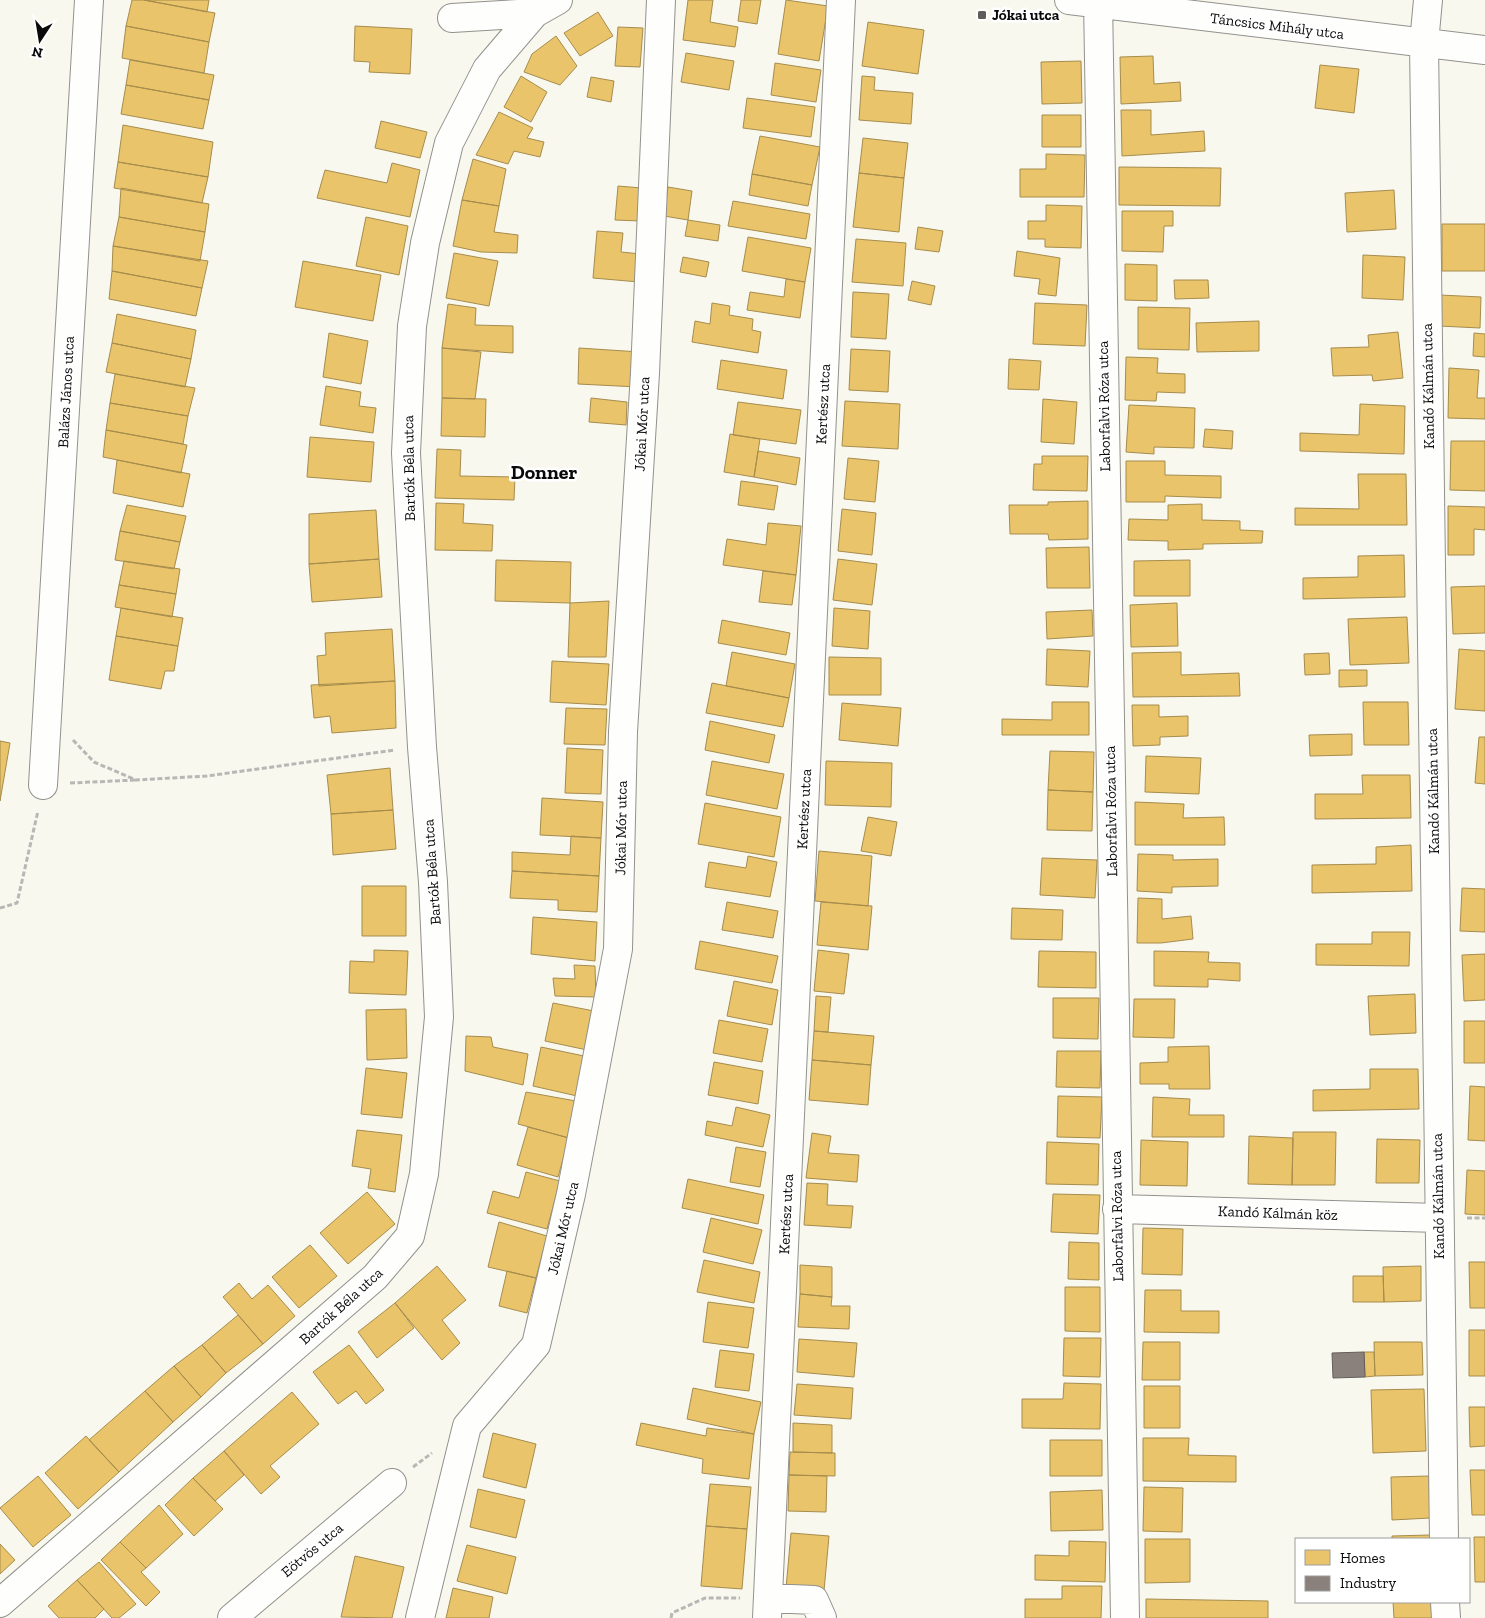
<svg xmlns="http://www.w3.org/2000/svg" width="1485" height="1618" font-family="'Zilla Slab',serif">
<rect width="100%" height="100%" fill="#f9f8ee"/>
<!-- homes -->
<path fill="#e9c46a" stroke="#a68c4d" d="M132,0H144L215,13L209,42L126,26Z
M144,0H209L207,12Z
M688,0H713L710,22L738,27L735,47L683,40Z
M741,0H761L757,24L738,21Z
M786,0L828,6L819,61L778,54Z
M598,12L613,36L580,56L564,33Z
M868,22L924,30L918,74L862,66Z
M126,26L209,42L204,73L122,58Z
M355,26L412,29L410,74L369,72L370,62L354,61Z
M618,27L643,28L640,67L615,66Z
M556,36L577,66L560,85L524,72L532,54Z
M686,53L734,61L729,90L681,82Z
M1153,56L1154,84L1180,82L1181,101L1121,104L1120,57Z
M130,60L214,75L209,100L126,85Z
M1081,61L1082,103L1042,104L1041,62Z
M775,63L821,70L816,102L771,95Z
M1320,65L1359,69L1354,113L1315,108Z
M521,76L547,92L531,122L504,107Z
M862,76L875,77L874,90L913,93L911,124L859,120Z
M591,77L614,81L611,102L587,97Z
M126,85L209,100L203,129L121,114Z
M747,98L815,107L811,137L743,128Z
M1121,110H1151V135L1204,131L1205,151L1122,156Z
M499,112L533,128L527,138L544,142L540,157L514,151L508,164L476,155Z
M1042,115H1081V147H1042Z
M381,121L427,132L420,158L375,148Z
M123,125L213,142L208,177L118,162Z
M760,136L820,147L812,185L752,174Z
M863,138L908,143L904,178L859,173Z
M1046,154L1085,155L1084,197H1020V169H1046Z
M473,159L506,169L499,206L462,200Z
M118,162L208,177L202,203L114,188Z
M392,163L420,170L410,217L317,198L325,170L387,183Z
M1119,167L1221,168L1220,206L1119,205Z
M859,173L904,178L899,232L853,227Z
M752,174L812,185L808,206L749,195Z
M618,186L642,188L640,221L615,220Z
M668,187L692,191L688,220L664,216Z
M121,188L209,204L205,232L119,217Z
M1394,190L1396,229L1347,232L1345,193Z
M462,200L499,206L494,232L518,235L517,253L481,252L453,246Z
M733,201L810,214L806,239L728,226Z
M1046,205L1082,206L1081,248L1045,247V239H1028V221H1046Z
M1122,211H1173V226H1164L1163,252L1122,251Z
M119,217L205,232L200,261L113,246Z
M366,217L408,226L399,275L356,266Z
M688,220L720,225L718,241L685,236Z
M1442,224H1485V271H1442Z
M918,227L943,231L939,252L915,249Z
M597,231L623,233L621,252L641,254L639,282L593,278Z
M748,237L811,248L805,282L742,271Z
M856,239L906,243L903,286L852,282Z
M113,246L208,261L202,288L112,271Z
M1017,251L1060,258L1056,296L1038,294L1040,279L1014,276Z
M454,253L498,261L489,306L446,298Z
M1363,255L1405,257L1403,300L1362,298Z
M683,257L709,262L706,277L680,272Z
M303,261L381,275L373,321L295,307Z
M1125,264L1157,265V301L1125,300Z
M112,271L202,288L196,316L109,299Z
M786,279L805,282L800,318L747,310L750,292L784,297Z
M1174,280H1208L1209,298L1175,299Z
M912,281L935,286L931,305L908,300Z
M853,292L889,294L886,339L851,337Z
M1440,295L1481,297L1480,328L1439,326Z
M712,303L730,306L729,315L753,319L752,330L761,332L758,353L692,342L695,321L710,324Z
M1035,303L1087,305L1085,346L1033,344Z
M448,304L476,308L475,325L513,326V353L442,348Z
M1138,307L1190,308L1189,350L1138,349Z
M117,314L196,330L191,359L112,343Z
M1259,321V351L1197,352L1196,323Z
M1398,332L1403,378L1373,381L1372,375L1333,376L1331,348L1369,347L1368,335Z
M329,333L368,341L361,384L323,377Z
M1474,333L1485,334V357L1473,356Z
M112,343L191,359L185,387L106,372Z
M442,348L481,352L475,399L442,398Z
M579,348L640,352L638,387L578,384Z
M851,349L890,351L888,392L849,390Z
M1126,357L1158,358L1157,373L1185,374V393L1157,392L1156,401L1125,400Z
M1009,359L1041,361L1039,390L1008,389Z
M721,360L787,370L783,399L717,389Z
M1449,368L1479,370L1477,398H1485V419L1448,418Z
M115,374L195,388L188,416L110,403Z
M326,386L361,392L359,406L376,408L373,433L320,425Z
M442,398L486,399L485,437L441,436Z
M591,398L627,402L626,425L589,422Z
M1043,399L1077,402L1074,444L1041,442Z
M845,401L900,404L898,449L842,446Z
M738,402L801,410L796,444L733,435Z
M110,403L188,416L183,444L106,430Z
M1360,404L1405,406L1404,454L1300,451V433L1359,435Z
M1129,405L1195,408L1194,448L1154,447V454L1126,452Z
M1205,429L1233,431L1232,449L1203,447Z
M106,430L187,445L181,473L103,457Z
M730,434L760,439L754,477L724,472Z
M310,437L374,442L371,482L307,477Z
M1451,441H1485V491L1450,490Z
M437,449L461,450L460,476L515,477L514,500L435,498Z
M758,451L800,458L796,485L754,477Z
M1042,456H1088L1087,491L1033,490L1034,464H1042Z
M848,458L879,461L875,502L844,499Z
M117,460L190,474L183,507L113,493Z
M1126,461H1165V475L1221,476V498L1165,496V502H1126Z
M1358,474H1406L1407,525H1295V508L1359,509Z
M741,481L778,486L774,510L738,505Z
M1088,501V539L1049,540L1048,534H1010L1009,505H1048V502Z
M436,503L464,504L463,523L493,525L492,551L435,550Z
M1202,504V520L1240,521V530L1263,531L1262,543L1203,544V549L1168,550V541L1128,540L1129,519L1168,520V505Z
M127,505L186,516L180,542L120,531Z
M1448,506L1485,507V530L1474,529V555H1448Z
M842,509L876,513L872,555L838,551Z
M376,510L379,559L309,564V514Z
M768,523L801,526L796,575L723,565L727,539L766,545Z
M120,531L180,542L174,569L115,560Z
M1089,547L1090,588H1047L1046,548Z
M1404,555L1405,597L1303,599V578L1358,577V556Z
M379,559L382,597L312,602L309,564Z
M838,559L877,564L872,605L833,600Z
M496,560L571,562L570,603L495,601Z
M1190,560V596H1134V561Z
M124,561L180,569L176,594L119,585Z
M763,571L796,575L792,605L759,602Z
M119,585L176,594L172,617L115,607Z
M1485,586V633L1453,634L1451,587Z
M609,601L606,657H568L570,603Z
M1177,603L1178,646L1131,647L1130,605Z
M121,608L183,618L178,646L116,636Z
M834,608L870,611L868,649L832,646Z
M1092,610L1093,636L1047,639L1046,612Z
M1407,617L1409,663L1350,665L1348,619Z
M722,620L790,633L786,655L718,643Z
M392,629L395,681L319,686L317,656L326,655L325,633Z
M116,636L178,646L174,671H165L161,689L109,680Z
M1047,649L1090,651L1088,687L1046,685Z
M1459,649L1485,651V711L1455,709Z
M732,652L795,664L789,698L726,686Z
M1181,652V675L1239,673L1240,696L1133,697L1132,653Z
M1329,653L1330,674L1305,675L1304,654Z
M829,657L881,658V695H829Z
M552,661L609,664L606,705L550,702Z
M1339,670H1367V686L1339,687Z
M395,681L396,728L332,733L330,716L314,718L311,685Z
M712,683L789,698L783,727L706,713Z
M1052,702H1089V735H1002V719L1052,720Z
M1363,702H1408L1409,745H1364Z
M842,703L901,708L898,746L839,740Z
M1132,705H1159V717L1188,716V736L1160,737V745L1133,746Z
M566,708L607,709L605,745L564,744Z
M710,721L775,735L769,763L705,750Z
M1352,734V755L1310,756L1309,735Z
M1479,737H1485V784L1475,783Z
M0,741L10,743L0,801Z
M567,748L603,750L601,794L565,793Z
M1050,751L1094,752L1093,792L1048,790Z
M1146,756L1201,758L1199,794L1145,792Z
M712,761L784,774L777,809L706,795Z
M826,761L892,763L891,807L825,805Z
M390,768L393,810L331,814L327,775Z
M1362,775H1410L1411,818L1315,819V794H1363Z
M1048,790L1093,792L1092,831L1047,830Z
M542,798L603,802L601,838L540,835Z
M1135,802L1184,804L1183,818L1224,817L1225,845H1135Z
M705,803L781,817L774,857L698,844Z
M393,810L396,849L333,855L331,814Z
M868,817L897,822L891,856L861,851Z
M571,836L601,838L599,876L512,871V852L570,855Z
M1411,845L1412,891L1312,893V865L1376,864V847Z
M819,851L872,856L868,906L815,901Z
M1138,854L1173,855V860L1218,859V886L1172,887V893L1137,891Z
M748,856L777,862L770,897L705,887L709,862L746,868Z
M1042,858L1097,860L1095,898L1040,895Z
M512,871L599,876L597,912L558,910V900L510,898Z
M362,886H406V936H362Z
M1462,888L1485,889V932L1460,931Z
M1138,898L1162,899V919L1191,916L1193,939L1161,943H1137Z
M727,902L778,911L773,938L722,930Z
M821,902L872,906L868,950L817,945Z
M1012,908L1063,910L1062,940L1011,939Z
M533,917L597,922L595,961L531,954Z
M1372,932H1410L1409,966L1316,965V944H1372Z
M700,941L778,956L772,983L695,969Z
M374,950L408,951L406,995L349,993L350,961L374,962Z
M818,950L849,954L844,994L814,991Z
M1039,951L1096,952V988L1038,987Z
M1154,951L1209,952L1208,962L1240,963V981L1208,979V987L1154,986Z
M1485,954V1000L1464,1001L1462,955Z
M574,965L595,966L596,997L555,996L553,978L575,979Z
M734,981L778,990L772,1025L727,1016Z
M1415,994L1416,1033L1370,1035L1368,996Z
M816,996L831,997L828,1032L814,1031Z
M1053,998H1099L1098,1039L1053,1038Z
M1134,999H1175L1174,1038L1133,1037Z
M553,1003L594,1011L587,1050L545,1041Z
M406,1009L407,1058L367,1060L366,1010Z
M719,1020L768,1029L762,1062L713,1053Z
M1464,1021H1485V1063H1464Z
M814,1031L874,1036L871,1065L812,1060Z
M466,1036L491,1037L493,1047L528,1054L523,1085L465,1071Z
M1209,1046L1210,1089H1169V1084H1140V1063L1168,1062V1047Z
M541,1047L584,1056L577,1096L533,1086Z
M1057,1051H1101L1100,1088L1056,1087Z
M812,1060L871,1065L868,1105L809,1100Z
M714,1062L763,1071L758,1104L708,1095Z
M366,1068L407,1073L402,1118L361,1114Z
M1370,1069H1418L1419,1109L1313,1111V1090L1370,1089Z
M1470,1086L1485,1087V1141L1468,1140Z
M526,1092L576,1101L569,1138L518,1124Z
M1058,1096L1102,1097L1100,1138L1057,1137Z
M1153,1097L1190,1099L1189,1115H1224V1137H1152Z
M736,1107L770,1115L763,1147L705,1135L707,1121L732,1126Z
M528,1127L569,1138L558,1177L517,1165Z
M357,1130L402,1135L395,1192L368,1188L371,1169L352,1166Z
M1293,1132H1336L1335,1185H1292Z
M812,1133L831,1136L828,1153L859,1155L857,1182L806,1178Z
M1249,1136L1293,1138L1292,1185L1248,1184Z
M1377,1139L1420,1140L1419,1183H1376Z
M1141,1140L1188,1142L1187,1186L1140,1185Z
M1047,1142L1099,1144L1098,1185L1046,1184Z
M736,1147L766,1152L760,1187L730,1182Z
M1467,1170L1485,1171V1215L1465,1214Z
M526,1172L560,1181L547,1229L487,1213L493,1191L519,1198Z
M688,1179L764,1195L758,1224L682,1208Z
M807,1183L828,1184L827,1205L853,1206L851,1228L804,1225Z
M367,1192L395,1224L348,1264L320,1233Z
M1053,1194L1100,1195L1098,1234L1051,1232Z
M711,1218L762,1230L753,1264L703,1252Z
M499,1222L547,1236L536,1278L488,1267Z
M1143,1228L1183,1229L1182,1275L1142,1274Z
M1069,1242L1099,1243V1280L1068,1279Z
M310,1245L337,1276L299,1308L272,1277Z
M704,1260L760,1272L754,1303L697,1292Z
M1469,1262H1485V1308H1470Z
M800,1265L832,1267V1297L800,1294Z
M437,1266L466,1300L442,1320L460,1343L442,1360L395,1303Z
M1421,1266V1301L1384,1302L1383,1267Z
M507,1271L536,1278L527,1313L499,1306Z
M1353,1276H1383L1384,1302H1353Z
M239,1283L252,1299L268,1285L295,1316L263,1344L223,1297Z
M1065,1287H1100V1332L1065,1331Z
M1145,1290H1181V1311H1219V1333L1144,1332Z
M800,1294L832,1297L831,1306H850L849,1329L798,1327Z
M708,1302L754,1308L748,1348L703,1342Z
M395,1303L414,1328L377,1358L358,1332Z
M238,1315L263,1344L226,1373L202,1345Z
M1469,1330H1485V1376H1469Z
M1064,1338H1101L1100,1377L1063,1376Z
M799,1339L857,1343L854,1377L797,1372Z
M1143,1342H1180V1380H1142Z
M1374,1342H1422L1423,1375L1375,1376Z
M202,1345L226,1373L201,1397L174,1366Z
M349,1345L384,1390L366,1404L356,1391L338,1404L313,1372Z
M720,1350L754,1354L749,1391L715,1387Z
M1364,1352H1374L1375,1376L1365,1377Z
M174,1366L201,1397L173,1422L145,1391Z
M1064,1383L1101,1384L1100,1429L1022,1428V1399H1063Z
M797,1384L853,1388L851,1419L794,1415Z
M1144,1386H1180V1428H1144Z
M693,1388L761,1402L754,1434L687,1419Z
M1424,1389L1426,1451L1373,1453L1371,1390Z
M145,1391L173,1422L119,1472L89,1440Z
M292,1392L319,1424L270,1466L280,1477L261,1494L224,1451Z
M1469,1407H1485V1446L1470,1447Z
M641,1423L706,1436L707,1428L754,1434L749,1479L702,1473L703,1459L636,1445Z
M793,1423L832,1425V1453L793,1452Z
M493,1433L536,1444L526,1488L483,1477Z
M86,1436L119,1472L78,1509L45,1473Z
M1143,1438H1189L1188,1455L1236,1456V1482L1143,1481Z
M1050,1440H1102V1476H1050Z
M224,1451L244,1475L215,1501L193,1478Z
M790,1452L835,1453V1476L789,1475Z
M1470,1470H1485V1515H1472Z
M789,1475L827,1476L826,1512L788,1511Z
M38,1476L71,1515L33,1547L0,1508Z
M1429,1476L1430,1518L1392,1520L1391,1477Z
M193,1478L223,1509L194,1536L165,1505Z
M710,1484L751,1487L747,1529L706,1526Z
M1144,1487L1183,1488L1182,1532L1143,1531Z
M478,1489L525,1500L516,1538L470,1527Z
M1102,1490L1103,1530L1051,1531L1050,1492Z
M159,1505L183,1534L146,1568L120,1542Z
M706,1526L747,1529L742,1589L701,1586Z
M791,1533L829,1536L824,1591L786,1588Z
M1430,1535V1539H1392V1536Z
M1474,1537H1485V1582H1475Z
M1145,1539H1190V1582L1145,1583Z
M1069,1541L1106,1542L1105,1582L1035,1580V1555L1069,1556Z
M120,1542L146,1568L141,1572L160,1592L146,1606L101,1560Z
M0,1544L15,1560L0,1574Z
M467,1545L516,1557L507,1594L457,1581Z
M355,1556L404,1567L392,1618L341,1617Z
M99,1562L136,1604L119,1618H112L77,1580Z
M77,1580L104,1609L95,1618H59L48,1606Z
M1062,1586H1102L1101,1618H1025V1599H1062Z
M453,1588L493,1597L489,1618H446Z
M1146,1599L1268,1601V1618H1146Z
M1393,1602H1431L1432,1618H1394Z"/>
<!-- industry -->
<path fill="#8a817c" stroke="#645d5a" d="M1364,1352L1365,1377L1333,1378L1332,1353Z"/>
<g fill="none" stroke-linecap="round" stroke-linejoin="round">
<defs>
<path id="minor" d="M1069,0L1485,50
M1098,0L1125,1618
M1428,0L1424,43L1444,1539
M452,18L535,13
M43,785L89,0
M1117,1209L1439,1218
M768,1598L814,1600L822,1618
M1445,1602L1446,1618
M0,1603L375,1277L410,1236L424,1174L439,1017L433,882L422,747L406,453L412,326L425,243L449,143L487,69L535,13L558,0
M232,1618L392,1483
M420,1618L467,1426L536,1345L571,1194L618,949L623,732L645,373L661,0
M767,1618L841,0"/>
</defs>
<!-- minor casing -->
<use href="#minor" stroke="#92918d" stroke-width="30"/>
<!-- path -->
<path stroke="#b7b7b5" stroke-width="3" stroke-dasharray="5 2.5" stroke-linecap="butt" d="M73,740L94,762L136,780L207,776L395,750
M70,783L136,780
M0,908L17,903L38,811
M1467,1218H1485
M413,1467L432,1453
M671,1618L672,1613L705,1598H740"/>
<!-- minor -->
<use href="#minor" stroke="#fefefc" stroke-width="28"/>
</g>
<!-- markers -->
<rect fill="#5e5d5a" stroke="#fff" stroke-width="2" x="977" y="10" width="10" height="10" rx="2.5"/>
<g text-anchor="middle" stroke-width="5" stroke-linejoin="round" paint-order="stroke">
<!-- poi labels -->
<g font-size="15" font-weight="bold" fill="#0a0a0a" stroke="#fff" text-anchor="start">
<text x="992" y="20">Jókai utca</text>
</g>
<!-- street labels -->
<g font-size="15" fill="#0a0a0a" stroke="#fff">
<text transform="translate(1277 26) rotate(7)" y="5">Táncsics Mihály utca</text>
<text transform="translate(1428 386) rotate(-91)" y="5">Kandó Kálmán utca</text>
<text transform="translate(66 392) rotate(-87)" y="5">Balázs János utca</text>
<text transform="translate(823 404) rotate(-87)" y="5">Kertész utca</text>
<text transform="translate(1104 406) rotate(-91)" y="5">Laborfalvi Róza utca</text>
<text transform="translate(642 424) rotate(-87)" y="5">Jókai Mór utca</text>
<text transform="translate(409 468) rotate(-91)" y="5">Bartók Béla utca</text>
<text transform="translate(1433 791) rotate(-91)" y="5">Kandó Kálmán utca</text>
<text transform="translate(804 809) rotate(-87)" y="5">Kertész utca</text>
<text transform="translate(1111 811) rotate(-91)" y="5">Laborfalvi Róza utca</text>
<text transform="translate(621 828) rotate(-89)" y="5">Jókai Mór utca</text>
<text transform="translate(432 872) rotate(-94)" y="5">Bartók Béla utca</text>
<text transform="translate(1438 1196) rotate(-91)" y="5">Kandó Kálmán utca</text>
<text transform="translate(1278 1213) rotate(2)" y="5">Kandó Kálmán köz</text>
<text transform="translate(786 1214) rotate(-87)" y="5">Kertész utca</text>
<text transform="translate(1117 1216) rotate(-91)" y="5">Laborfalvi Róza utca</text>
<text transform="translate(563 1228) rotate(-77)" y="5">Jókai Mór utca</text>
<text transform="translate(341 1306) rotate(-42)" y="5">Bartók Béla utca</text>
<text transform="translate(312 1550) rotate(-40)" y="5">Eötvös utca</text>
</g>
<!-- district labels -->
<g font-size="20" font-weight="bold" fill="#0a0a0a" stroke="#fff">
<text x="544" y="479">Donner</text>
</g>
</g>
<!-- legend -->
<rect x="1295" y="1538" width="175" height="65" fill="#ffffff" stroke="#9d9d9d"/>
<rect x="1305" y="1550" width="25" height="15" fill="#e9c46a" stroke="#9d9d9d"/>
<text x="1340" y="1563" font-size="15" fill="#0a0a0a">Homes</text>
<rect x="1305" y="1576" width="25" height="15" fill="#8a817c" stroke="#9d9d9d"/>
<text x="1340" y="1588" font-size="15" fill="#0a0a0a">Industry</text>
<!-- north arrow -->
<g transform="translate(40 40) rotate(192)" stroke="#ffffff" stroke-width="4" paint-order="stroke">
<path d="M0-4L9 19L0 12L-9 19Z" fill="#0a0a0a"/>
<text y="-8" font-size="14" font-weight="bold" text-anchor="middle" fill="#0a0a0a">N</text>
</g>
</svg>
